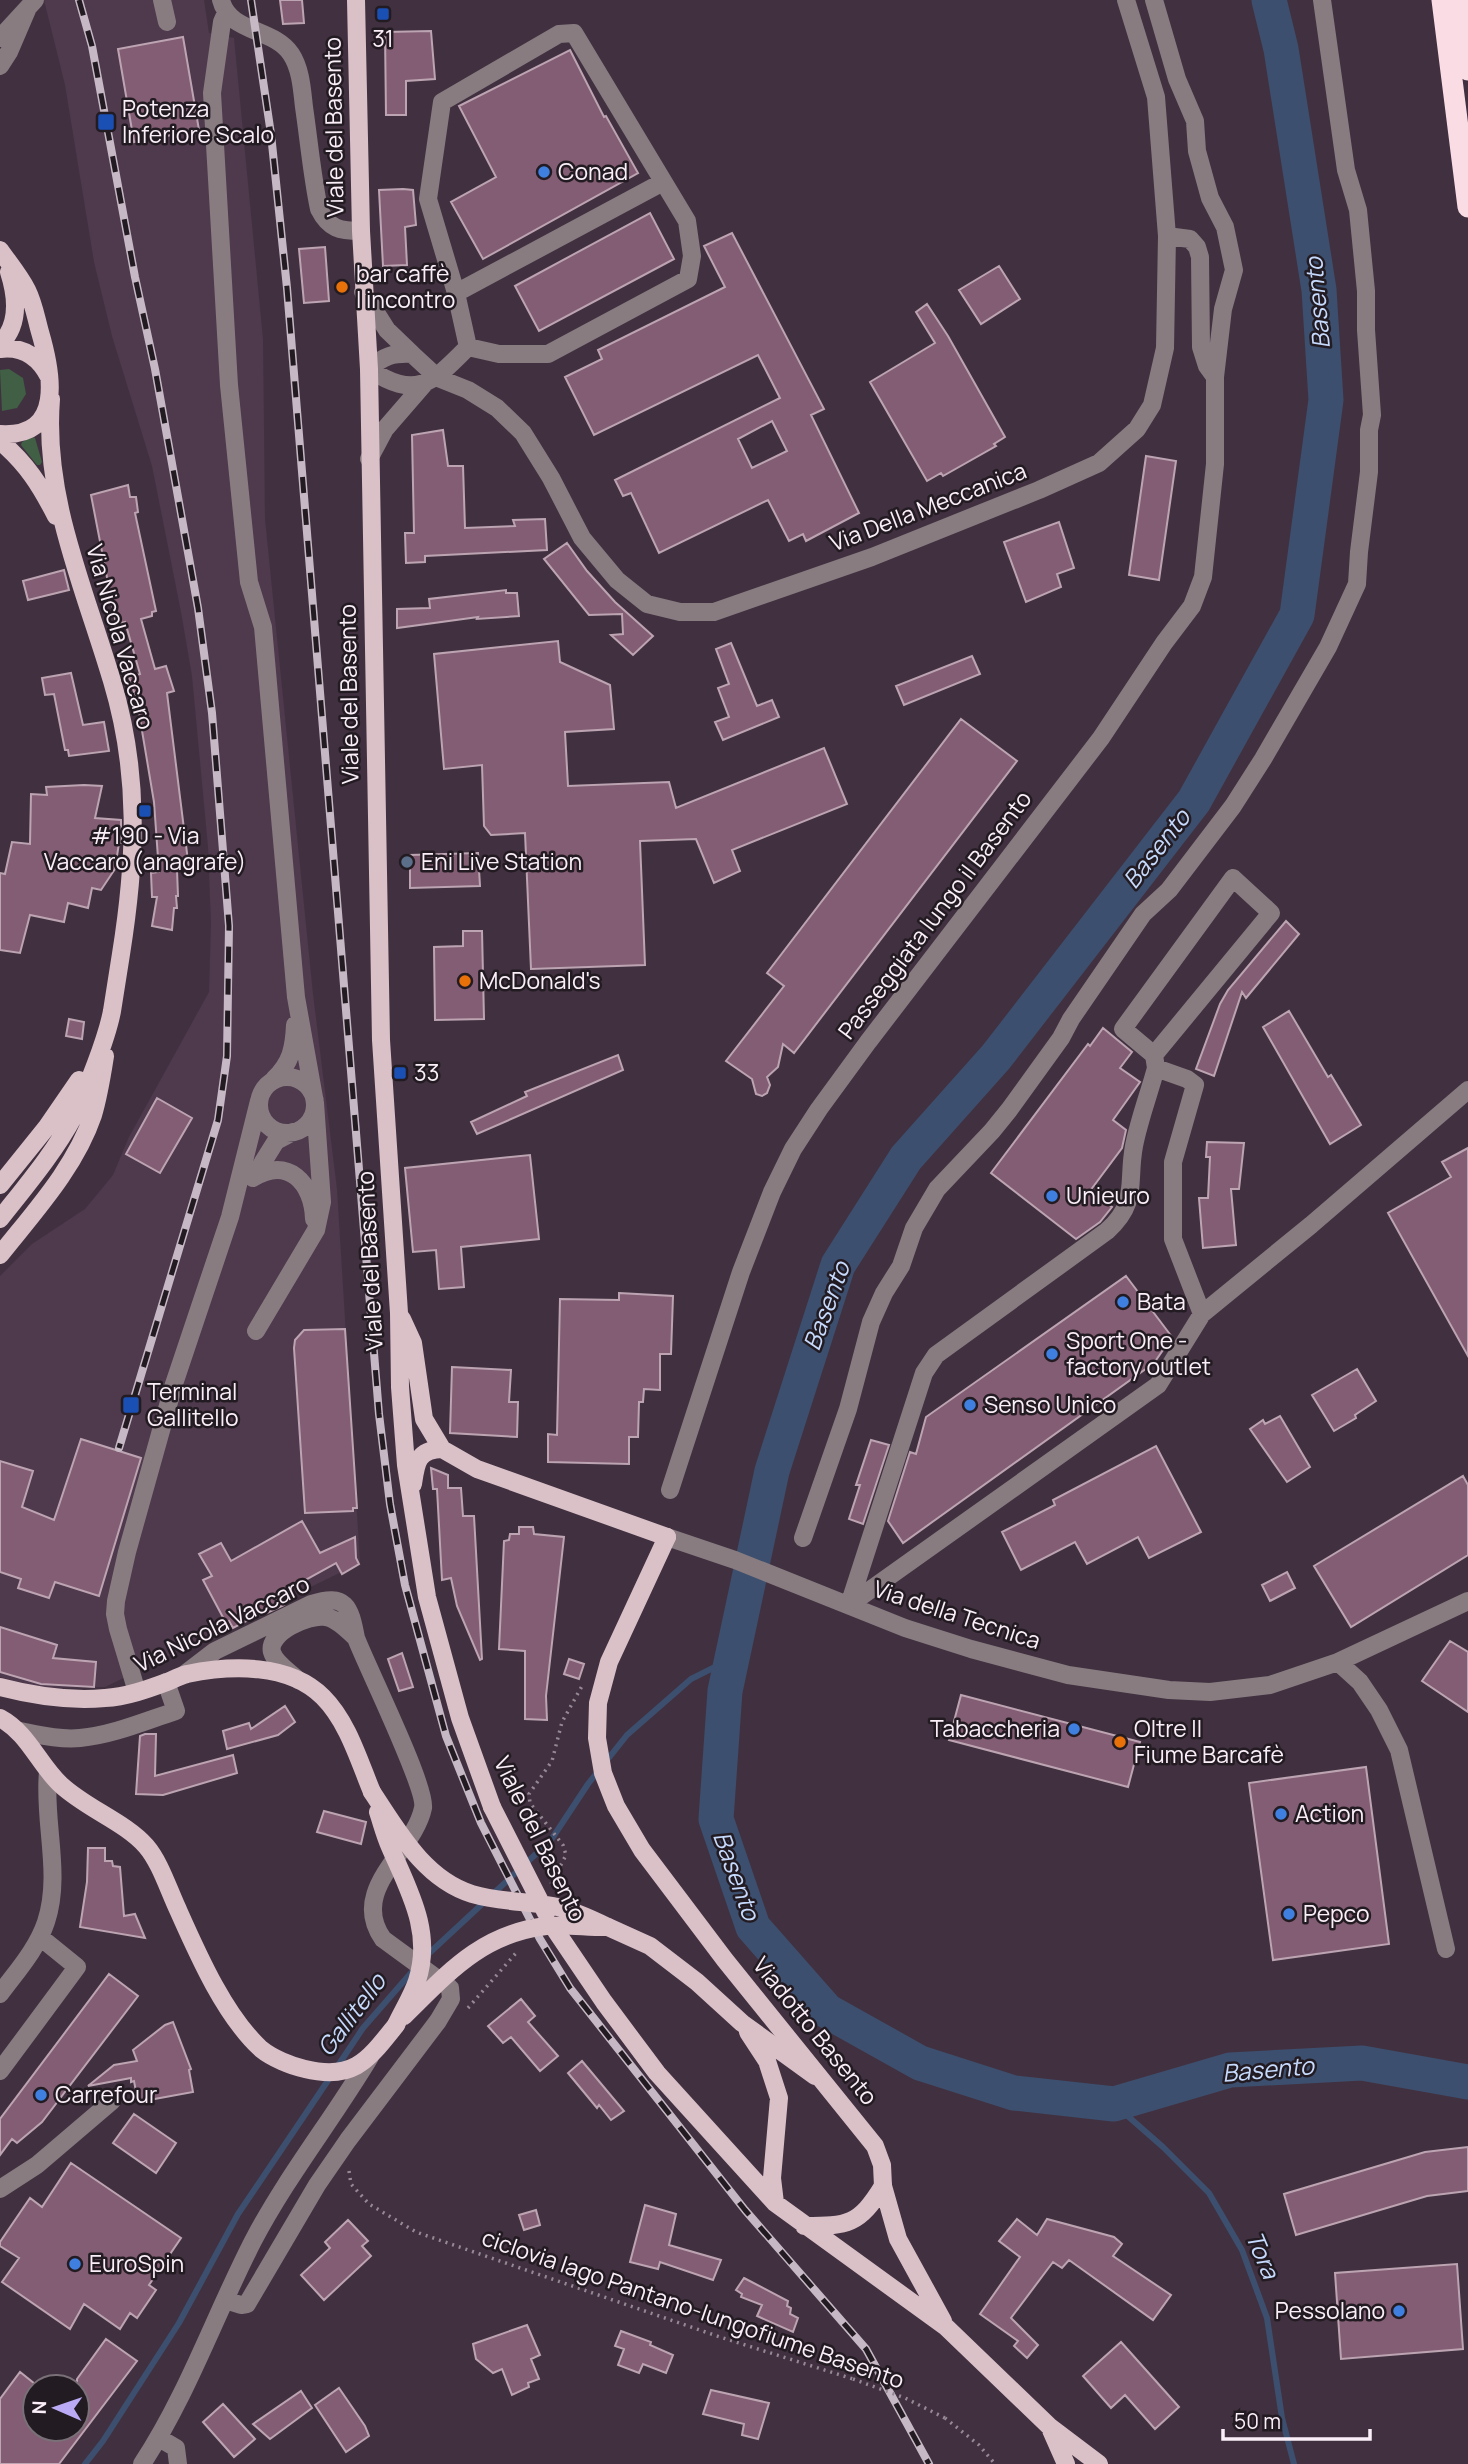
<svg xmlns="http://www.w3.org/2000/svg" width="1468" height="2464" font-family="Manrope,sans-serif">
<rect width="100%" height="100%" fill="#413140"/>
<!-- built -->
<path fill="#4e394d" d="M44,0H204L209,33L234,38L263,339L265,519L313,994L337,1189L360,1563L105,1687L39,1688L0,1677V1276L32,1244L85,1209L113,1175L129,1137L209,992L211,923L208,847L192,676L181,612L152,466L112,336L94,262L65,85Z"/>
<!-- green -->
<path fill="#405f45" d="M9,369L23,378L26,394L17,408L2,411L0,370Z
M32,437L35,438L42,462L40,465H37L21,445L22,442Z"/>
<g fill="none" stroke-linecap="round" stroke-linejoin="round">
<!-- stream -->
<path stroke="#3d4f6e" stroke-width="6" d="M424,1958L551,1840L588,1784L627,1735L691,1679L731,1659
M337,2067L363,2028L417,1966
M1114,2104L1163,2147L1209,2193L1242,2250L1267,2318L1282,2418L1294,2464
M85,2464L103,2441L179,2323L238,2214L331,2076"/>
<!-- river -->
<path stroke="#3d4f6e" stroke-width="35" d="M1269,0L1281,49L1319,290L1326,400L1297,615L1194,801L996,1057L906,1158L838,1265L772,1471L725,1691L716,1819L753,1927L827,2011L920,2063L1014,2093L1114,2104L1230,2070L1362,2063L1468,2082"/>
</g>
<!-- building -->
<path fill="#825d73" stroke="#bda4b2" stroke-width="2" fill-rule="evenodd" d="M280,0H302L304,23L283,24Z
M431,31L435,79L406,81V115H386L385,32Z
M183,37L199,130L134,142L118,49Z
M570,50L604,117L606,116L638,173L483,259L451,202L496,177L459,106Z
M403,189L413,190L416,225L405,227L407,265L383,266L379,190Z
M650,213L674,259L539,331L515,286Z
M732,233L824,409L811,415L859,513L806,541L803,534L789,541L768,500L659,553L631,493L623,496L615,480L780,398L758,355L594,435L565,377L602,359L598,350L725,287L704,246ZM772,421L787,451L752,468L738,439Z
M325,247L329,301L304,303L299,249Z
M999,266L1020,299L981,324L959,290Z
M927,304L948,336L1005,437L994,444L996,446L943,476L941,473L927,481L870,382L935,343L916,312Z
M443,430L448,466H463L465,528L515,526L513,520L545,519L547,550L425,556V562L406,563L405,533H414L412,435Z
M1146,456L1176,461L1159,580L1129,575Z
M128,485L130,497H136L138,512L135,513L156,611L152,612V616L141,619L155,669L166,666L174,691L167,693L189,869L177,870L178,896H176L177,908H174L172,930L152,926L157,897H152L151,873L159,872L154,802L137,701L129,677L140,674L125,622L116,624L91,495Z
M1059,522L1074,568L1057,574L1061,587L1026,602L1004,542Z
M567,543L587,571L615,602L653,636L633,655L611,635L623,634L622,614L589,615L544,559Z
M64,570L69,590L28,600L23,581Z
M506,590V593H517L519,616L477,619L478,617L397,628V609L430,608L429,599Z
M558,641L560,662L610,685L614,729L565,732L568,786L669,782L676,808L824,748L847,804L732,850L740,871L714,883L696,839L640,841L645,965L531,969L525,833L491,835L484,826L482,765L444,769L434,654Z
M731,643L757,706L772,700L779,717L723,740L715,722L729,717L718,688L729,684L716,649Z
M972,656L980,674L904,705L896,686Z
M71,673L83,725L104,722L109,751L69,756L68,750H65L54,694L45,695L42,678Z
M961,719L1017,761L794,1053L783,1044L778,1067L767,1077L770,1085L767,1093L762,1096L756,1094L752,1079L726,1061L784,986L767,973Z
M84,785L102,786L95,818L121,820V843H119L115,869L101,890L92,888L88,908L68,903L64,922L30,915L20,953L0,950V873L5,874L12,842L30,844L31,794L47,795L46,787Z
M478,853L480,886L410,888V855Z
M1286,921L1299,934L1246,998L1242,992L1214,1076L1196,1069L1220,1004L1228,990Z
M463,931H482L484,1019L435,1020L434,947L463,946Z
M1289,1011L1328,1077L1331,1075L1361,1125L1330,1144L1263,1027Z
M69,1019L84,1022L82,1039L66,1036Z
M1103,1028L1132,1052L1120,1068L1140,1082L1113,1120L1126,1130L1122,1148L1090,1191L1112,1207L1100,1222L1076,1239L991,1173L1088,1044L1090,1046Z
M618,1055L623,1070L477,1134L471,1122L527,1096L525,1092Z
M157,1098L192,1118L160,1173L126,1154Z
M1207,1142L1244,1143L1239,1189H1231L1236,1245L1203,1248L1199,1198H1208L1210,1157H1206Z
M1468,1148V1356L1388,1213L1451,1177L1442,1162Z
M530,1155L539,1239L461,1247L464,1287L439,1289L436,1250L413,1252L405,1168Z
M1126,1276L1172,1337L1154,1363L903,1543L888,1521L910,1452L916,1454L926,1417Z
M619,1293L673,1296L671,1354H660V1390L644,1389L643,1402H639L638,1437H629V1464L548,1462V1434L557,1435L560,1299L619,1300Z
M345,1329L357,1508H353V1511L305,1513L294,1348L295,1340L304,1330Z
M452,1367L511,1370L509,1402H518L517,1437L450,1433Z
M1357,1369L1376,1401L1355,1415L1356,1418L1334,1431L1312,1395Z
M1280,1416L1310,1467L1287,1482L1250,1429L1263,1420L1265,1424Z
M81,1439L141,1458L99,1596L55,1582L49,1598L18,1588L21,1579L0,1572V1461L33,1471L22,1507L54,1520Z
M871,1440L889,1445L863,1524L849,1519L860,1485H856Z
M1156,1446L1201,1532L1149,1558L1138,1537L1087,1564L1075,1542L1021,1570L1002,1532L1055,1505L1053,1500Z
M431,1468L448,1475V1488H461L463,1516H474L482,1659L480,1660L457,1606L451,1578L442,1580L437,1489H433Z
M1463,1476L1468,1485V1555L1351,1627L1314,1566Z
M302,1521L320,1553L355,1537L356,1558L359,1564L342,1574L336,1563L278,1595L284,1605L267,1613L266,1611L233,1628L229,1621L226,1623L203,1580L212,1576L199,1554L221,1543L231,1561Z
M519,1527H533L534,1534L564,1537L546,1696L547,1720L525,1719V1651L499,1649L504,1541L509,1540L510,1534H519Z
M1287,1572L1295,1588L1270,1601L1262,1585Z
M0,1627L57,1645L53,1658L96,1662L94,1687L41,1684L0,1672Z
M1450,1641L1468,1652V1712L1422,1681Z
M402,1653L413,1687L399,1691L388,1659Z
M569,1659L584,1664L579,1679L564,1674Z
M961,1695L1140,1742L1128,1787L949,1740Z
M285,1706L295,1722L278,1735L227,1749L223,1731L249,1723L251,1729Z
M145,1734H156L155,1776L233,1755L237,1773L163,1795L136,1794L140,1736Z
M1366,1767L1389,1944L1273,1960L1249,1783Z
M324,1811L366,1822L361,1844L317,1832Z
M88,1848H105V1861H112L113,1866L120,1867L124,1916L135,1914L145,1938L80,1927L87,1882Z
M109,1974L138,1996L42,2122L17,2143L12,2139L0,2155V2119Z
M521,1999L535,2016L528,2022L558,2056L540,2071L511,2037L503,2043L488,2026Z
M173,2022L191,2069L189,2070L193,2092L138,2102L134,2081L131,2082V2078L88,2086L114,2065L137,2061L133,2050L165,2025Z
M582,2061L624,2111L611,2120L599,2105L597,2108L568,2073Z
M134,2114L176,2143L156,2173L113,2143Z
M1468,2147V2191L1427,2196L1296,2235L1284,2194L1425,2152Z
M71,2163L181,2238L149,2285L156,2290L137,2318L130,2313L120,2329L84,2304L70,2329L2,2282L19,2258L0,2246V2242L30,2198L42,2207Z
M645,2205L676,2214L669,2245L721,2260L713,2280L660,2262L658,2269L630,2262Z
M536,2210L540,2225L524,2230L519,2215Z
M1017,2219L1037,2235L1047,2219L1114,2237L1122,2244L1113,2256L1171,2295L1153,2320L1069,2260L1062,2268L1053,2262L1011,2318L1038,2345L1027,2358L1014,2346L1018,2341L980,2314L1020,2257L999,2241Z
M348,2220L368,2241L362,2246L371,2256L324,2300L301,2275L330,2248L325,2242Z
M1457,2264L1463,2349L1341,2359L1335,2273Z
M744,2278L788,2301L787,2306L791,2308L790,2314L798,2318L793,2332L757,2316L762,2305L741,2297L742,2294L736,2290Z
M527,2325L540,2355L531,2359L539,2379L528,2383L529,2387L512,2395L502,2369L493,2373L476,2359L473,2344Z
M621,2331L651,2342L650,2345L673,2355L666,2373L643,2364L639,2373L618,2365L624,2349L615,2346Z
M106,2339L137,2361L59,2464H0V2399L20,2372L35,2384V2429H77V2379Z
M1121,2342L1179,2407L1155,2429L1125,2395L1111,2408L1083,2376Z
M339,2388L365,2426L369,2436L346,2452L315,2405Z
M711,2390L769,2403L758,2439L742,2435L744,2424L703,2414Z
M301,2391L312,2408L270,2439L253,2424Z
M223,2404L255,2439L234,2457L203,2422Z"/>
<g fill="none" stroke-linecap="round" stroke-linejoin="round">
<!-- path -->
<path stroke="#968995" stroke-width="3.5" stroke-dasharray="2 5" stroke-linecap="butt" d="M551,1884L566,1855L563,1845L530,1803L529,1794L552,1761L562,1722L582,1686
M468,2008L516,1953
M349,2171L351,2184L369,2204L416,2232L720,2337L853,2379
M945,2418L979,2445L995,2464"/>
<!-- minor -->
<path stroke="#887c80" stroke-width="18" d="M162,0L167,22
M221,0C229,33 274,28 291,54C301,69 302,90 304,107C309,141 312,176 319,209C329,229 340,231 361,231
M226,13L222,22L212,93L229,385L249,582L263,627L296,997L315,1103L322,1202L316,1230L256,1331
M0,38L35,0
M0,66L9,52L27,10
M1167,236L1190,239L1197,247L1200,257L1201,347L1207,366L1215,377
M363,292L387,330L412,354
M456,293L663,182
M468,347L456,293L428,199L442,102L559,34L574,33L687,221L692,256L688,279L548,354H499L468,347C433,382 417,401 369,369C383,356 393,353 412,354L438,378L468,390L497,408L523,433L551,478L582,538L617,580L647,604L680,612H714L872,557L1039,490L1099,463L1137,429L1152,405L1165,348L1167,236L1156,97L1126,0
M369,459L385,429L424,384
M1156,1068L1187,1079L1195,1085L1173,1162V1239L1202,1314
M259 1105a28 28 0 1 1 56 0a28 28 0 1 1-56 0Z
M274,1079C291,1063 294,1048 295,1025
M253,1178C288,1156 313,1183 314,1219
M253,1178L276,1141L293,1132
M670,1490L741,1272L772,1192L793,1149L819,1109L868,1042L1101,738L1164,643L1192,606L1203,577L1215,464V377L1223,309L1234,270L1225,227L1210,198L1197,151L1195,121L1177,79L1154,0
M667,1537L735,1560L905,1628L971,1649L1068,1675L1169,1690L1210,1692L1270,1685L1338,1662L1468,1601
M803,1538L848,1409L871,1322L884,1293L901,1266L914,1228L937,1189L992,1131L1009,1110L1061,1038L1071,1019L1143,914L1169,890L1233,806L1263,759L1328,647L1357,584L1359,552L1369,472V430L1372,415L1366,330V291L1358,210L1346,170L1322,0
M849,1605L924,1373L936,1355L1107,1231C1139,1202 1127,1183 1134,1146C1139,1120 1149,1094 1156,1068L1154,1055L1123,1029L1233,878L1271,913L1154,1055
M849,1605L1158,1385L1202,1314L1311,1225L1468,1090
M1338,1662L1360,1682L1379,1710L1399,1750L1446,1949
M185,1674L215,1651L311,1604C346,1593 350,1606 356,1638
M137,1692L118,1629L115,1614L116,1601L127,1552L174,1384L230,1217L259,1101
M20,1731C40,1735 61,1740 80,1738C113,1735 145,1721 176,1711L166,1682
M0,1994C17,1971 37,1949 46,1922C62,1874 43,1821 48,1772
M0,2071L77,1967L40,1937
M0,2189L37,2165L112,2101
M225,2300L241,2305L247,2304L317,2185L348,2140L438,2021L451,1999L450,1988L383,1939C348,1889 414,1852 423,1808C427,1788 367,1667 356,1638C347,1630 337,1618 325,1617C309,1614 267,1633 272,1652C275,1663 290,1672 298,1680
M159,2438L176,2448L178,2464
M142,2464C188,2394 215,2315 253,2241C287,2176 333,2119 370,2057"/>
<!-- major -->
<path stroke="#dac1c8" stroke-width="18" d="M356,0L361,231L369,369L381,1040L399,1313L400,1387L406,1465L427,1597L460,1718L492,1807
M0,250C9,263 20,276 27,290C34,304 36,318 40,332C52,373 65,438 0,434
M0,344C20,325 17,297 9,272
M0,349C23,346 39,357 49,377
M0,441C27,464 40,485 56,516
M0,1185L46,1128L79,1080
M0,1219C26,1186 54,1153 74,1116C86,1091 107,1038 112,1011C115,992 118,973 121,954C136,860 140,774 112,681C85,589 43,498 51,399
M0,1255C34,1212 75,1168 93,1115C99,1095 102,1075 105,1056
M402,1319L413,1343L424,1419L442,1449L477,1469L667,1537
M413,1484C416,1463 417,1450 442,1449
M0,1687C34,1696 70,1701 105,1698C126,1697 148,1689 167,1682C174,1679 180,1676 187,1674C231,1665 289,1663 323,1697C348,1722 359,1761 372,1792
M0,1718C28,1733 38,1763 60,1784C85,1808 125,1822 146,1846C159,1861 167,1885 175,1903C196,1950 223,2014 261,2049C272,2058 291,2066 305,2069C354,2081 368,2060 396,2025
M608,1927L650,1946L697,1982L742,2023L815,2076
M556,1931L604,2002L657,2073L775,2203L946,2327L1050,2427L1099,2464
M748,2032L767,2061L779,2098L772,2178L775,2203
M883,2186L898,2239L943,2321
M804,2226C848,2226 859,2225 883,2186
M1051,2430L1066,2464"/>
<!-- highway -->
<path stroke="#fadce5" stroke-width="21" d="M1442,0L1468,207
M1460,0L1468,70"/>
<defs>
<path id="rail" d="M79,0L92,46L135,277L155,369L198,608L212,713L229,926L227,1056L218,1120L119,1448
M251,0L271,134L287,288L379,1414L390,1504L405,1585L446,1736L481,1823L540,1939L570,1988L745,2210L866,2349L929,2464"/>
</defs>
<!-- rail casing -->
<use href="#rail" stroke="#c6b9c5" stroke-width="8"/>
<!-- rail -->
<use href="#rail" stroke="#231b22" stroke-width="5" stroke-dasharray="16" stroke-linecap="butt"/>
<!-- path-bridge -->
<path stroke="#968995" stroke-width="3.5" stroke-dasharray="2 5" stroke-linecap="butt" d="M853,2379L905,2398L945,2418"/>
<!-- major-bridge -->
<path stroke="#dac1c8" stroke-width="18" d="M667,1537L609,1662L598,1703L597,1738L603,1773L616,1806L642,1850L725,1960L875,2146L882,2165L883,2186
M372,1792C398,1831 424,1879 472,1894C499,1902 526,1901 553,1906C573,1910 590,1918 608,1927
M492,1807L546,1913
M378,1812C382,1824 385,1836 390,1847C409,1891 433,1932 417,1981C412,1996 403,2010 396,2025
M404,2016C448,1973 481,1934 546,1926C565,1924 585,1927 605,1927"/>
</g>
<!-- markers -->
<g fill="#1a4fb4" stroke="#231b22" stroke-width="2.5">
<rect x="376" y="7" width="14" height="14" rx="3.5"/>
<rect x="97" y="113" width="18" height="18" rx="3.5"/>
<rect x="138" y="804" width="14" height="14" rx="3.5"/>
<rect x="393" y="1066" width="14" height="14" rx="3.5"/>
<rect x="122" y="1396" width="18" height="18" rx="3.5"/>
</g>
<g fill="#3f7fe0" stroke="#231b22" stroke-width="2.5">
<circle cx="544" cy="172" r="7"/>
<circle cx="1052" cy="1196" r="7"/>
<circle cx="1123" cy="1302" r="7"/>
<circle cx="1052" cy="1354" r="7"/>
<circle cx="970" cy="1405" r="7"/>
<circle cx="1074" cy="1729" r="7"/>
<circle cx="1281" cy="1814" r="7"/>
<circle cx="1289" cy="1914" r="7"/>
<circle cx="41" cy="2095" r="7"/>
<circle cx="75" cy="2264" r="7"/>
<circle cx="1399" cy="2311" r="7"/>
</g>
<g fill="#e8710a" stroke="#231b22" stroke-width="2.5">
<circle cx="342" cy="287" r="7"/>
<circle cx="465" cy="981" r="7"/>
<circle cx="1120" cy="1742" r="7"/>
</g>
<circle fill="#5c6f8a" stroke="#231b22" stroke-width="2.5" cx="407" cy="862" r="7"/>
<g text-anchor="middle" stroke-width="5" stroke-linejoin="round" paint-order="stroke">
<!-- poi labels -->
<g font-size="23" fill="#faeff9" stroke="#231b22" text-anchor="start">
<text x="383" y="47" text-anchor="middle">31</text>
<text x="122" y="117">Potenza<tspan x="122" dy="26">Inferiore Scalo</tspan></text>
<text x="558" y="180">Conad</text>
<text x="356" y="282">bar caffè<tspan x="356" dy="26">l incontro</tspan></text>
<text x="145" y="844" text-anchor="middle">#190 - Via<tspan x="145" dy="26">Vaccaro (anagrafe)</tspan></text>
<text x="421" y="870">Eni Live Station</text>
<text x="479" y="989">McDonald's</text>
<text x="414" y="1081">33</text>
<text x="1066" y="1204">Unieuro</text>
<text x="1137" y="1310">Bata</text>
<text x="1066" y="1349">Sport One -<tspan x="1066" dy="26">factory outlet</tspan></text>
<text x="147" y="1400">Terminal<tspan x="147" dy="26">Gallitello</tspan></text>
<text x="984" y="1413">Senso Unico</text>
<text x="1060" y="1737" text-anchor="end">Tabaccheria</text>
<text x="1134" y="1737">Oltre Il<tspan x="1134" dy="26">Fiume Barcafè</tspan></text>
<text x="1295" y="1822">Action</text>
<text x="1303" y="1922">Pepco</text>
<text x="55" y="2103">Carrefour</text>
<text x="89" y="2272">EuroSpin</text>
<text x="1385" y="2319" text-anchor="end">Pessolano</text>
</g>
<!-- street labels -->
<g font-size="23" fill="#faeff9" stroke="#231b22">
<text transform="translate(334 127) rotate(-91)" y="8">Viale del Basento</text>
<text transform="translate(928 507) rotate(-21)" y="8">Via Della Meccanica</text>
<text transform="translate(120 637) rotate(74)" y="8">Via Nicola Vaccaro</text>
<text transform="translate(349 694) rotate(-91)" y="8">Viale del Basento</text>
<text transform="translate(935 915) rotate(-53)" y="8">Passeggiata lungo il Basento</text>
<text transform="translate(370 1261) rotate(-93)" y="8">Viale del Basento</text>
<text transform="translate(957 1615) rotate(18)" y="8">Via della Tecnica</text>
<text transform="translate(222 1624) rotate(-26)" y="8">Via Nicola Vaccaro</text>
<text transform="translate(540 1839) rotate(64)" y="8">Viale del Basento</text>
<text transform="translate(815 2031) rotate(51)" y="8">Viadotto Basento</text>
<text transform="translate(693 2309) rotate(19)" y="8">ciclovia lago Pantano-lungofiume Basento</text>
</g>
<!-- water labels -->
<g font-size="24" font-style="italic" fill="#c6dafd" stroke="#231b22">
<text transform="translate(1318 303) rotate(-95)" y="8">Basento</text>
<text transform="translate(1157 849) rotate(-52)" y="8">Basento</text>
<text transform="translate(827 1306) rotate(-70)" y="8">Basento</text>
<text transform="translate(736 1876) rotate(70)" y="8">Basento</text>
<text transform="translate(352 2015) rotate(-53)" y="8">Gallitello</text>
<text transform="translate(1268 2070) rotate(-5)" y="8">Basento</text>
<text transform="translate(1262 2255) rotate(67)" y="8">Tora</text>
</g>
</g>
<!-- north arrow -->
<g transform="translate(56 2408) rotate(272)"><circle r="33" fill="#231b22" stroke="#797078" stroke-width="2"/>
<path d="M0-5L12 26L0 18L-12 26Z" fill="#baaaf6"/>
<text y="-10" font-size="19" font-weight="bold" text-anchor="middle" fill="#faeff9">N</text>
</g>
<!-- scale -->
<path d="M1223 2429v10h147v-10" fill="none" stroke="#faeff9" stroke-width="3.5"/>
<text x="1234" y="2429" font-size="21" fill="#faeff9" stroke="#231b22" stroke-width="5" paint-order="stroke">50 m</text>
</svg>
